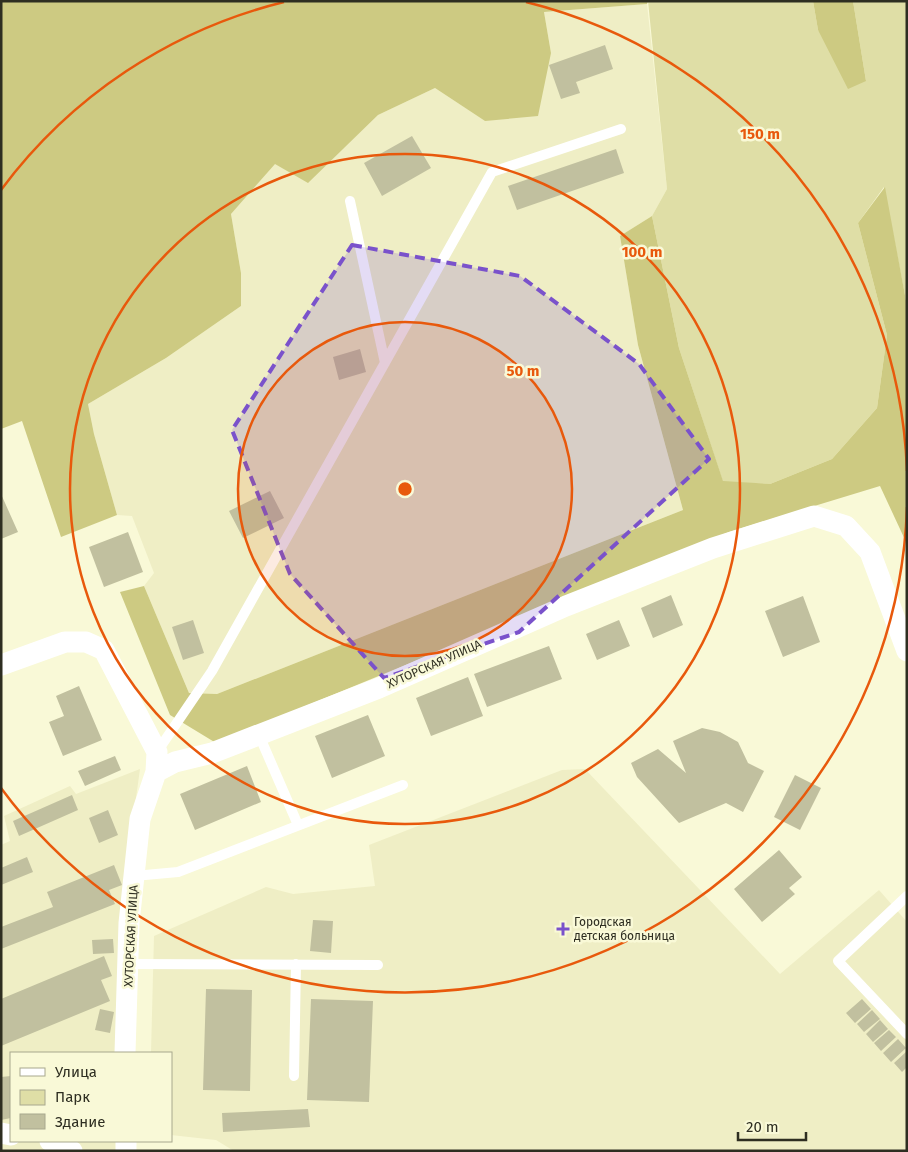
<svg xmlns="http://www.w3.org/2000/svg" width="908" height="1152" font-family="'Fira Sans',sans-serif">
<rect width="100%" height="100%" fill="#f9f9d7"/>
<!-- built -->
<path fill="#efeec5" d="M647,4L667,189L652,216L620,236L638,345L683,510L217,694L189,693L144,586L154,573L132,516L117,515L94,434L88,404L166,358L241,306V273L231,214L275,163L308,182L378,115L435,88L485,121L551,53L544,12Z
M140,769L129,848L119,1053H11V1141H117V1151H1V845L10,841L4,816L70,786L76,794Z
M585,769L780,974L879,890L907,922V1151H234L216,1140L171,1135V1053H151L154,936L266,887L293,894L375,886L369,845L562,770Z"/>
<!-- green -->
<path fill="#dfdea6" d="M648,1H813L818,30L866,81L853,1H907V306L884,187L858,223L887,335L877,408L832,459L770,484L723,482L679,348L652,216L667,189Z"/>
<!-- forest -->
<path fill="#cdca82" d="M1,1H648L647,4L544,12L551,53L538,116L485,121L435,88L378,115L308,183L275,164L231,214L241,273V306L166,358L88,404L94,434L117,515L61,537L22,421L1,429Z
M813,1H853L866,81L848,89L818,30Z
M885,187L907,306V544L880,486L729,532L216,743L170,715L120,592L144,586L189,693L217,694L683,510L638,345L620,236L652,216L679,348L723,481L770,484L832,459L877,408L887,335L858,223Z"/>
<!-- building -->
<path fill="#c1c09f" d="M605,45L613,69L576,82L580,93L561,99L549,65Z
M412,136L431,168L382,196L364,163Z
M616,149L624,173L517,210L508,186Z
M360,349L366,372L339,380L333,357Z
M270,491L284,518L243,538L229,511Z
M1,494L18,532L1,539Z
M128,532L143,572L104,587L89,547Z
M671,595L683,625L653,638L641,608Z
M803,596L820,642L783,657L765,611Z
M193,620L204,653L183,660L172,627Z
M619,620L630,646L597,660L586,634Z
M549,646L562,679L487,707L474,674Z
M468,677L483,716L431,736L416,698Z
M79,686L102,740L63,756L49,722L64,716L56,696Z
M368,715L385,756L332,778L315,736Z
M702,728L720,732L738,742L748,763L764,771L743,812L726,803L679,823L637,777L631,763L658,749L686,773L673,741Z
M115,756L121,770L85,786L78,771Z
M247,766L261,802L195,830L180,794Z
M795,775L821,788L800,830L774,817Z
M72,795L78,810L19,836L13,821Z
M108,810L118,835L99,843L89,818Z
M779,850L802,877L789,888L795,894L762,922L734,889Z
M27,857L33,872L1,885V868Z
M114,865L122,885L109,890L115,904L1,949V927L53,907L47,892Z
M313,920L333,921L331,953L310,951Z
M113,939L114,953L93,954L92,940Z
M104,956L112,976L101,980L110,1001L1,1046V999Z
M206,989L252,990L250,1091L203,1090Z
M311,999L373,1001L369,1102L307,1100Z
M862,999L871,1009L855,1023L846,1013Z
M100,1009L114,1012L110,1033L95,1030Z
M872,1010L880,1019L864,1032L857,1024Z
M880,1020L888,1029L873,1042L866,1034Z
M889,1030L896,1037L881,1051L874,1043Z
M898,1039L906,1048L891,1062L883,1053Z
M907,1051V1067L902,1072L894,1063Z
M11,1076V1118L1,1120V1077Z
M308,1109L310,1127L223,1132L222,1113Z"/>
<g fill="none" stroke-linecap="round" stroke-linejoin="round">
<!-- service -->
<path stroke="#fff" stroke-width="10" d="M350,201L385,363
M259,735L298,825
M157,752L212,671L492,172L621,129
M134,876L178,872L403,785
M907,896L838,961L907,1034
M128,964L378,965
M294,1076L296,964"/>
<!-- minor -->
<path stroke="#fff" stroke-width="21" d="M1,665L65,642H86L104,650L157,752L156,772
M125,1053L129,923L140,819L156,772L175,762L212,753L379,688L566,606L713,548L814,516L846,526L870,552L907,651
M1,1133L11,1135
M50,1141L72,1151
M126,1141V1151"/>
</g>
<!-- marked area -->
<path fill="#7a52cb" fill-opacity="0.2" stroke="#7a52cb" stroke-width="4" stroke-dasharray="10 6" stroke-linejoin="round" d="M352,245L520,276L639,364L709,459L519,632L384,678L290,574L232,430Z"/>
<!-- distance rings -->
<circle cx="405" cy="489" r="167" fill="#e8590c" fill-opacity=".12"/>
<g fill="none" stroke="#e8590c" stroke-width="2.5">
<circle cx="405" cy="489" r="167"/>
<circle cx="405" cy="489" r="335"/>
<path d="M907 507A502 502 0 0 1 1 788M1 190A502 502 0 0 1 284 2M526 2A502 502 0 0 1 907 471"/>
</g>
<!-- markers -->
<path fill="#7a52cb" stroke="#f9f9d7" stroke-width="2" d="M560.5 921.5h5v5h5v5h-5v5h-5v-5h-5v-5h5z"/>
<g text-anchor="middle" stroke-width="5" stroke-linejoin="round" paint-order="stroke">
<!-- street labels -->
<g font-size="12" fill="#2e2e21" stroke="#f9f9d7">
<text transform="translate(434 664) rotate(-24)" y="4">ХУТОРСКАЯ УЛИЦА</text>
<text transform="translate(131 936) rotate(-87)" y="4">ХУТОРСКАЯ УЛИЦА</text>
</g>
<!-- poi labels -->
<g font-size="12" fill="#2e2e21" stroke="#f9f9d7" text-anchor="start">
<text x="574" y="926">Городская<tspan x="574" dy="14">детская больница</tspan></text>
</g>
</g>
<circle cx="405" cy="489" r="8" fill="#e8590c" stroke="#f9f9d7" stroke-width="2.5"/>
<g font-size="15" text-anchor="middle" font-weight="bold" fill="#e8590c" stroke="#f9f9d7" stroke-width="5" stroke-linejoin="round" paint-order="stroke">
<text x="760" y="139">150 m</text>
<text x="642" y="257">100 m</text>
<text x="523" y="376">50 m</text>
</g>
<!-- border -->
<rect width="908" height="1152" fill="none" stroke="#2e2e21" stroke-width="5"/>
<!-- legend -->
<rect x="10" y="1052" width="162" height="90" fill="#f9f9d7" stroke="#a8a88e"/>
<rect x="20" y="1068" width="25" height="8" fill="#ffffff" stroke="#a8a88e"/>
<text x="55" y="1077" font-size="15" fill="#2e2e21">Улица</text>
<rect x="20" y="1090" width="25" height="15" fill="#dfdea6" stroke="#a8a88e"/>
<text x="55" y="1102" font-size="15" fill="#2e2e21">Парк</text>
<rect x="20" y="1114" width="25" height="15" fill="#c1c09f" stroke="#a8a88e"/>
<text x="55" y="1127" font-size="15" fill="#2e2e21">Здание</text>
<!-- scale -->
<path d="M738 1132v8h68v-8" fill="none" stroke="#2e2e21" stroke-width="2.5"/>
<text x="746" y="1132" font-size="15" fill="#2e2e21" stroke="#f9f9d7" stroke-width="4" paint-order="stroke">20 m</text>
</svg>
